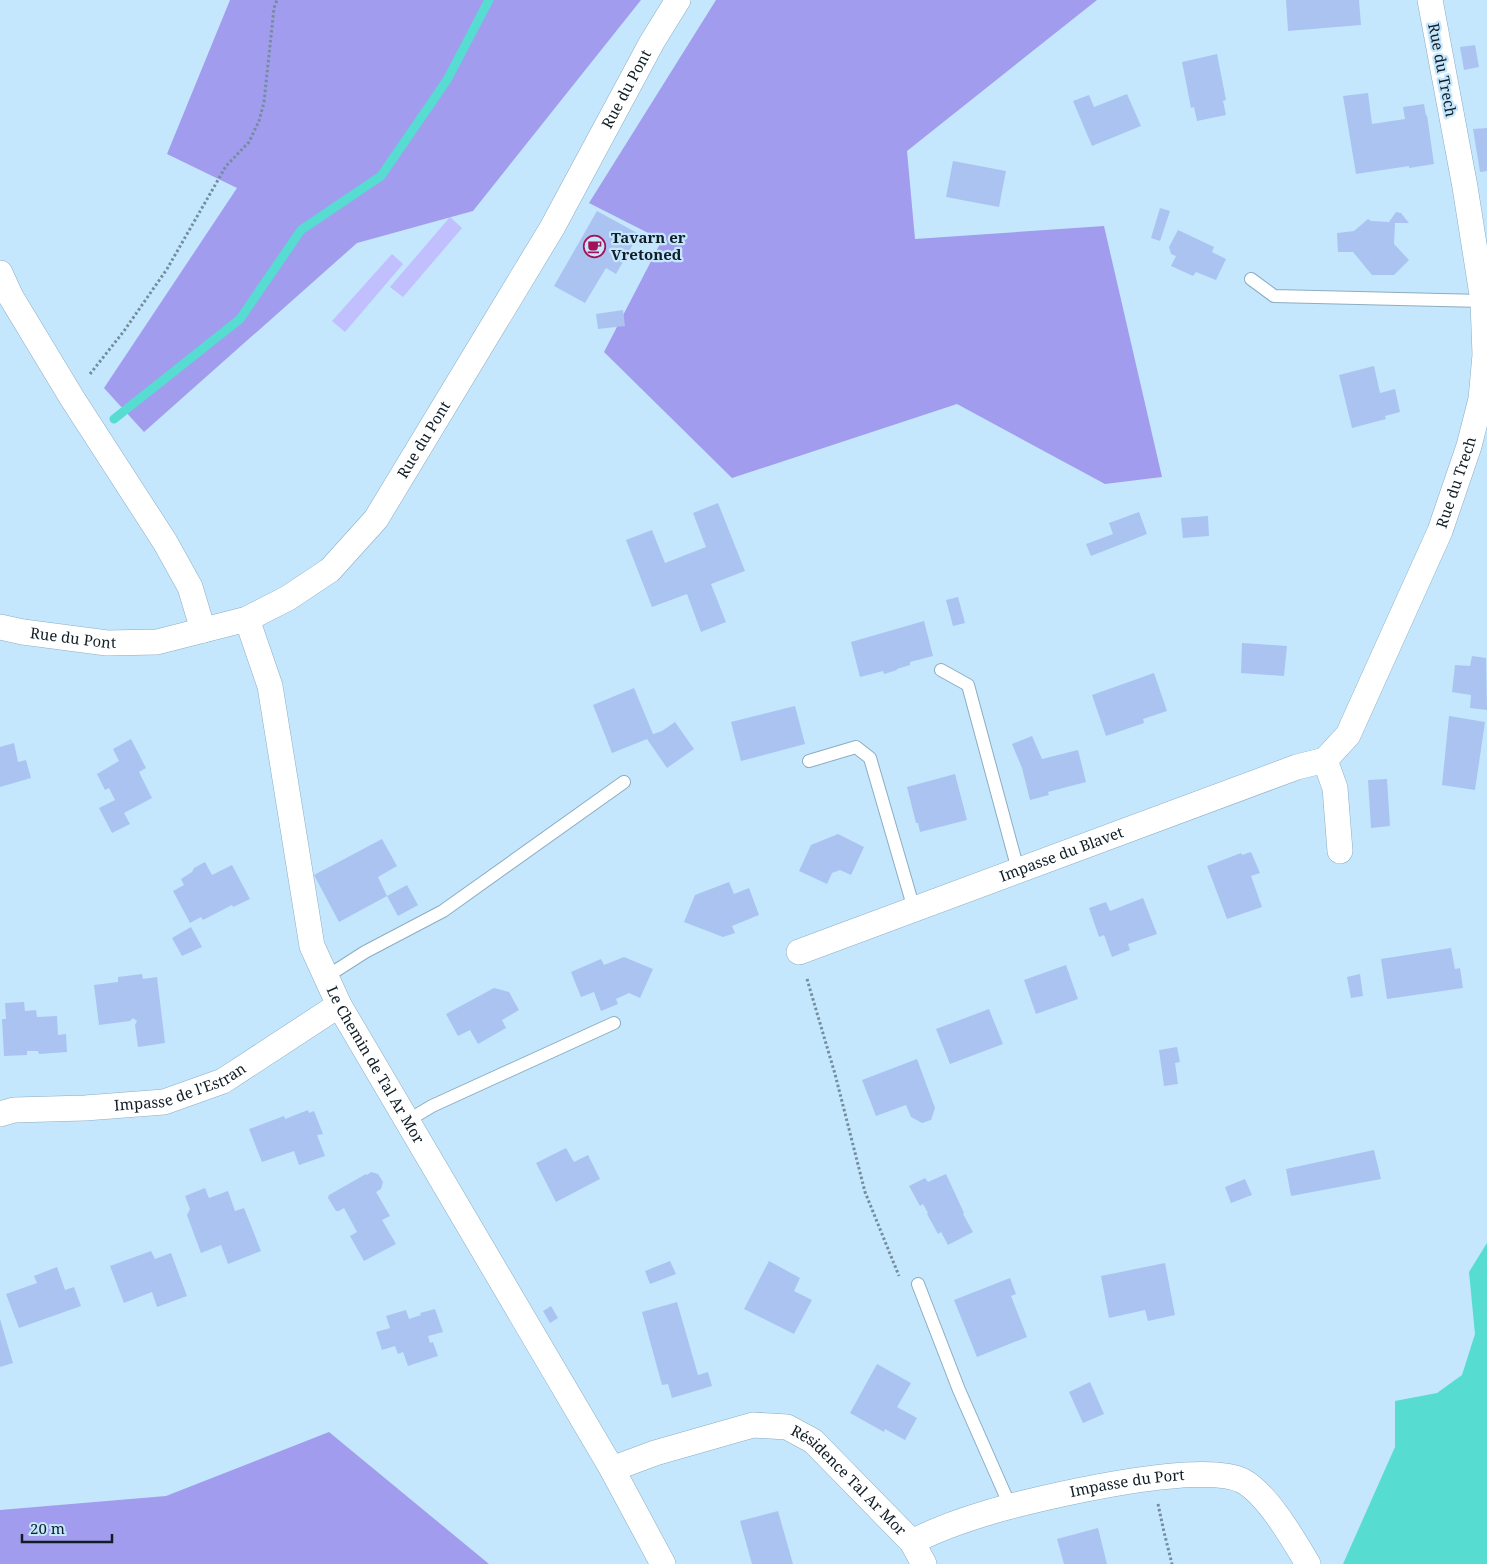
<svg xmlns="http://www.w3.org/2000/svg" width="1487" height="1564" font-family="'Noto Serif',serif">
<rect width="100%" height="100%" fill="#c4e7fe"/>
<!-- green -->
<path fill="#c1bffd" d="M450,217L462,228L403,297L390,287Z
M392,254L403,264L345,332L332,321Z"/>
<!-- forest -->
<path fill="#a29cee" d="M230,0H641L473,211L357,243L144,432L104,388L237,188L167,154Z
M716,0H1097L907,151L915,239L1104,226L1162,477L1105,484L957,404L732,478L604,352L662,240L589,203Z
M329,1432L489,1564H0V1510L166,1496Z"/>
<!-- water -->
<path fill="#56dcd1" d="M1487,1243V1564H1343L1395,1447V1401L1437,1393L1462,1375L1475,1334L1469,1272Z"/>
<g fill="none" stroke-linecap="round" stroke-linejoin="round">
<!-- stream -->
<path stroke="#56dcd1" stroke-width="9" d="M114,419L240,319L301,230L381,176L447,80L489,0"/>
</g>
<!-- building -->
<path fill="#aac3f1" d="M1286,0H1359L1361,25L1288,31Z
M1475,45L1479,67L1464,70L1460,47Z
M1217,54L1226,100L1223,101L1226,115L1197,121L1194,107L1191,108L1182,62Z
M1368,93L1372,124L1405,119L1403,107L1424,104L1426,116L1427,115L1434,164L1409,168V166L1356,174L1343,96Z
M1127,94L1141,126L1092,146L1073,101L1089,95L1094,107Z
M1487,128V171L1480,172L1473,129Z
M953,161L1006,171L999,207L946,197Z
M1160,208L1170,211L1160,241L1151,238Z
M597,211L639,234L616,274L606,268L585,303L554,286Z
M1396,212L1401,213L1409,223H1395L1394,244L1409,260L1394,275H1372L1353,252H1338L1337,233L1354,231L1368,219L1371,221L1389,222Z
M1178,230L1214,247L1212,252L1226,259L1216,280L1196,272L1193,276L1171,266L1176,256L1171,254L1169,247Z
M623,310L625,326L598,329L596,314Z
M1374,366L1380,393L1395,389L1400,412L1385,416L1386,419L1352,428L1339,375Z
M718,503L745,571L711,584L726,622L701,632L687,594L652,607L626,540L652,530L665,563L706,547L693,513Z
M1139,512L1147,534L1091,556L1086,544L1113,534L1109,523Z
M1208,516L1209,536L1183,538L1181,518Z
M958,597L965,623L953,626L946,600Z
M924,621L933,656L910,662V665L897,669V670L884,674L883,671L860,677L851,642Z
M1242,643L1287,646L1284,676L1241,673Z
M1472,656L1486,658L1487,710L1470,708L1471,695L1452,692L1455,665L1470,666Z
M1154,673L1167,711L1143,719L1144,723L1106,736L1092,695Z
M634,688L653,734L662,731L675,722L694,749L667,768L647,739L612,753L593,705Z
M795,706L805,744L741,761L731,722Z
M1449,716L1485,722L1475,790L1442,785Z
M1032,736L1042,759L1078,750L1086,782L1048,792L1049,795L1030,800L1022,768L1012,744Z
M131,739L146,768L139,772L152,798L124,813L130,824L112,833L99,808L115,800L109,788L105,790L97,774L119,761L113,749Z
M14,743L18,762L26,760L31,778L0,787V747Z
M955,774L967,820L920,832L918,823H916L907,787Z
M1387,779L1390,826L1371,828L1368,780Z
M838,834L864,847L851,875L840,870L832,873L827,884L799,871L811,845Z
M382,839L397,866L378,877L387,896L339,922L314,875Z
M1251,852L1260,873L1251,876L1262,907L1227,919L1207,866L1241,853L1242,855Z
M205,862L212,875L232,865L250,899L233,907L232,905L203,920L201,917L190,923L173,891L184,885L181,879L192,872L194,868Z
M729,882L734,894L749,888L759,915L732,926L735,933L723,937L684,922L695,895Z
M407,885L418,905L398,916L387,896Z
M1143,898L1157,934L1128,944L1130,950L1112,957L1104,935L1099,937L1089,908L1106,902L1110,911Z
M191,927L202,947L182,956L172,938Z
M1451,948L1455,969L1460,968L1463,988L1387,999L1381,959Z
M624,957L653,969L640,998L629,993L616,999L618,1004L601,1011L594,992L581,997L571,972L601,959L604,965Z
M1066,965L1078,999L1036,1014L1024,980Z
M142,974L143,979L157,977L165,1043L138,1047L135,1025L137,1021L133,1018L130,1021L99,1025L94,985L118,982V977Z
M1360,974L1363,996L1351,998L1347,977Z
M494,988L509,992L519,1010L502,1020L506,1028L478,1044L470,1030L458,1036L446,1014Z
M24,1002L25,1011L36,1010L37,1017L57,1016L58,1035L66,1034L67,1052L39,1054L38,1051H27V1055L4,1056L2,1019H6L5,1003Z
M989,1009L1003,1044L950,1064L936,1029Z
M1177,1047L1180,1062L1175,1063L1178,1084L1164,1086L1159,1050Z
M917,1059L935,1108L931,1120L922,1123L911,1117L906,1105L876,1116L862,1080Z
M308,1110L309,1113L314,1111L323,1134L317,1135L325,1156L299,1165L294,1151L262,1162L249,1129L284,1116L285,1119Z
M566,1148L574,1162L588,1155L600,1179L556,1202L536,1163Z
M1374,1150L1381,1179L1291,1196L1286,1169Z
M371,1172L378,1174L383,1182L381,1189L376,1192L390,1216L382,1220L396,1244L364,1261L350,1236L357,1232L344,1208L339,1211H336L328,1198L329,1195L366,1174L367,1175Z
M946,1174L964,1213L963,1214L973,1232L948,1245L941,1232L938,1234L927,1214L928,1213L923,1204L920,1206L909,1186L925,1178L928,1182Z
M1245,1179L1252,1195L1231,1203L1225,1187Z
M205,1188L209,1198L228,1191L235,1211L244,1208L261,1251L228,1264L221,1245L201,1253L187,1215L190,1209L185,1196Z
M151,1251L155,1259L171,1253L187,1296L157,1307L152,1292L124,1303L110,1266Z
M670,1261L676,1274L650,1284L645,1271Z
M769,1261L800,1278L794,1291L812,1300L794,1334L744,1309Z
M1165,1263L1175,1315L1148,1321L1145,1310L1109,1318L1101,1276Z
M57,1267L65,1290L74,1287L81,1306L19,1328L6,1294L37,1283L34,1276Z
M1010,1278L1016,1294L1011,1296L1027,1337L977,1357L954,1300Z
M677,1302L698,1375L708,1372L712,1386L672,1398L668,1384L662,1385L642,1312Z
M551,1306L558,1318L550,1323L543,1311Z
M435,1309L443,1332L428,1336L430,1343L433,1342L438,1356L408,1366L403,1352L398,1354L395,1346L382,1350L376,1332L390,1328L386,1316L406,1310L409,1319L421,1315L420,1313Z
M0,1319L13,1363L0,1367Z
M877,1364L911,1383L897,1407L917,1418L905,1440L885,1429L884,1432L850,1413Z
M1090,1382L1104,1414L1083,1423L1069,1392Z
M778,1511L793,1564H752L740,1521Z
M1098,1528L1107,1564H1064L1057,1539Z"/>
<g fill="none" stroke-linecap="round" stroke-linejoin="round">
<defs>
<path id="lane" d="M1251,279L1274,296L1483,301
M941,670L968,685L1018,870
M809,761L856,747L870,758L914,909
M326,977L365,952L443,911L624,782
M407,1121L432,1106L614,1023
M918,1284L959,1390L1011,1508"/>
<g id="street">
<path d="M0,273L11,297L72,398L165,542L190,587L203,630"/>
<path id="s1" d="M247,619L270,686L312,946L339,1005L612,1469L663,1564"/>
<path id="s2" d="M0,627L23,632L107,643L157,642L247,619L288,598L330,570L376,519L552,228L652,42L678,0"/>
<path id="s3" d="M1325,760L1348,735L1440,531L1469,446L1481,399L1485,355L1483,301L1465,187L1430,0"/>
<path d="M1325,760L1335,788L1340,851"/>
<path id="s4" d="M799,952L1297,767L1325,760"/>
<path id="s5" d="M0,1114L14,1110L85,1108L164,1102L223,1081L339,1005"/>
<path id="s6" d="M612,1469L655,1453L753,1425L787,1427L813,1441L912,1542L924,1564"/>
<path id="s7" d="M912,1542C937,1529 963,1520 990,1512C1038,1498 1202,1459 1243,1481C1268,1495 1293,1539 1308,1564"/>
</g>
</defs>
<!-- lane casing -->
<use href="#lane" stroke="#8cadc3" stroke-width="14"/>
<!-- street casing -->
<use href="#street" stroke="#8cadc3" stroke-width="26"/>
<!-- path -->
<path stroke="#748d9e" stroke-width="3" stroke-dasharray="2.5 2.5" stroke-linecap="butt" d="M90,374L124,331L167,269L226,166L249,142L259,121L264,102L274,8L277,0
M807,979L835,1074L865,1192L899,1276
M1158,1504L1164,1532L1172,1564"/>
<!-- lane -->
<use href="#lane" stroke="#fff" stroke-width="12"/>
<!-- street -->
<use href="#street" stroke="#fff" stroke-width="25"/>
</g>
<!-- icons -->
<defs>
<symbol id="cafe-ring" viewBox="-11 -11 22 22"><circle r="9.5" fill="#c4e7fe" stroke="#a31256" stroke-width="1.5"/><path d="M-5.5-4.5H6V0H3Q3 3.5 0 3.5H-2.5Q-5.5 3.5-5.5 0ZM3-3.2v2h1.7v-2ZM-6 4.5H4V6H-6Z" fill="#a31256"/></symbol>
</defs>
<g fill-rule="evenodd">
<use href="#cafe-ring" x="582" y="234" width="25" height="25"/>
</g>
<g text-anchor="middle" stroke-width="4.5" stroke-linejoin="round" paint-order="stroke">
<!-- street labels -->
<g font-size="15" fill="#101d25" stroke="#c4e7fe">
<text transform="translate(1442 70) rotate(79)" y="5">Rue du Trech</text>
<text dy="5" stroke="none"><textPath href="#s2" startOffset="914">Rue du Pont</textPath></text>
<text dy="5" stroke="none"><textPath href="#s2" startOffset="509">Rue du Pont</textPath></text>
<text dy="5" stroke="none"><textPath href="#s3" startOffset="309">Rue du Trech</textPath></text>
<text dy="5" stroke="none"><textPath href="#s2" startOffset="74">Rue du Pont</textPath></text>
<text dy="5" stroke="none"><textPath href="#s4" startOffset="280">Impasse du Blavet</textPath></text>
<text dy="5" stroke="none"><textPath href="#s1" startOffset="469">Le Chemin de Tal Ar Mor</textPath></text>
<text dy="5" stroke="none"><textPath href="#s5" startOffset="184">Impasse de l'Estran</textPath></text>
<text dy="5" stroke="none"><textPath href="#s6" startOffset="264">Résidence Tal Ar Mor</textPath></text>
<text dy="5" stroke="none"><textPath href="#s7" startOffset="224">Impasse du Port</textPath></text>
</g>
<!-- poi labels -->
<g font-size="15" font-weight="bold" fill="#101d25" stroke="#c4e7fe" text-anchor="start">
<text x="611" y="243">Tavarn er<tspan x="611" dy="17">Vretoned</tspan></text>
</g>
</g>
<!-- scale -->
<path d="M22 1534v8h90v-8" fill="none" stroke="#101d25" stroke-width="2.5"/>
<text x="30" y="1534" font-size="15" fill="#101d25" stroke="#c4e7fe" stroke-width="4" paint-order="stroke">20 m</text>
</svg>
